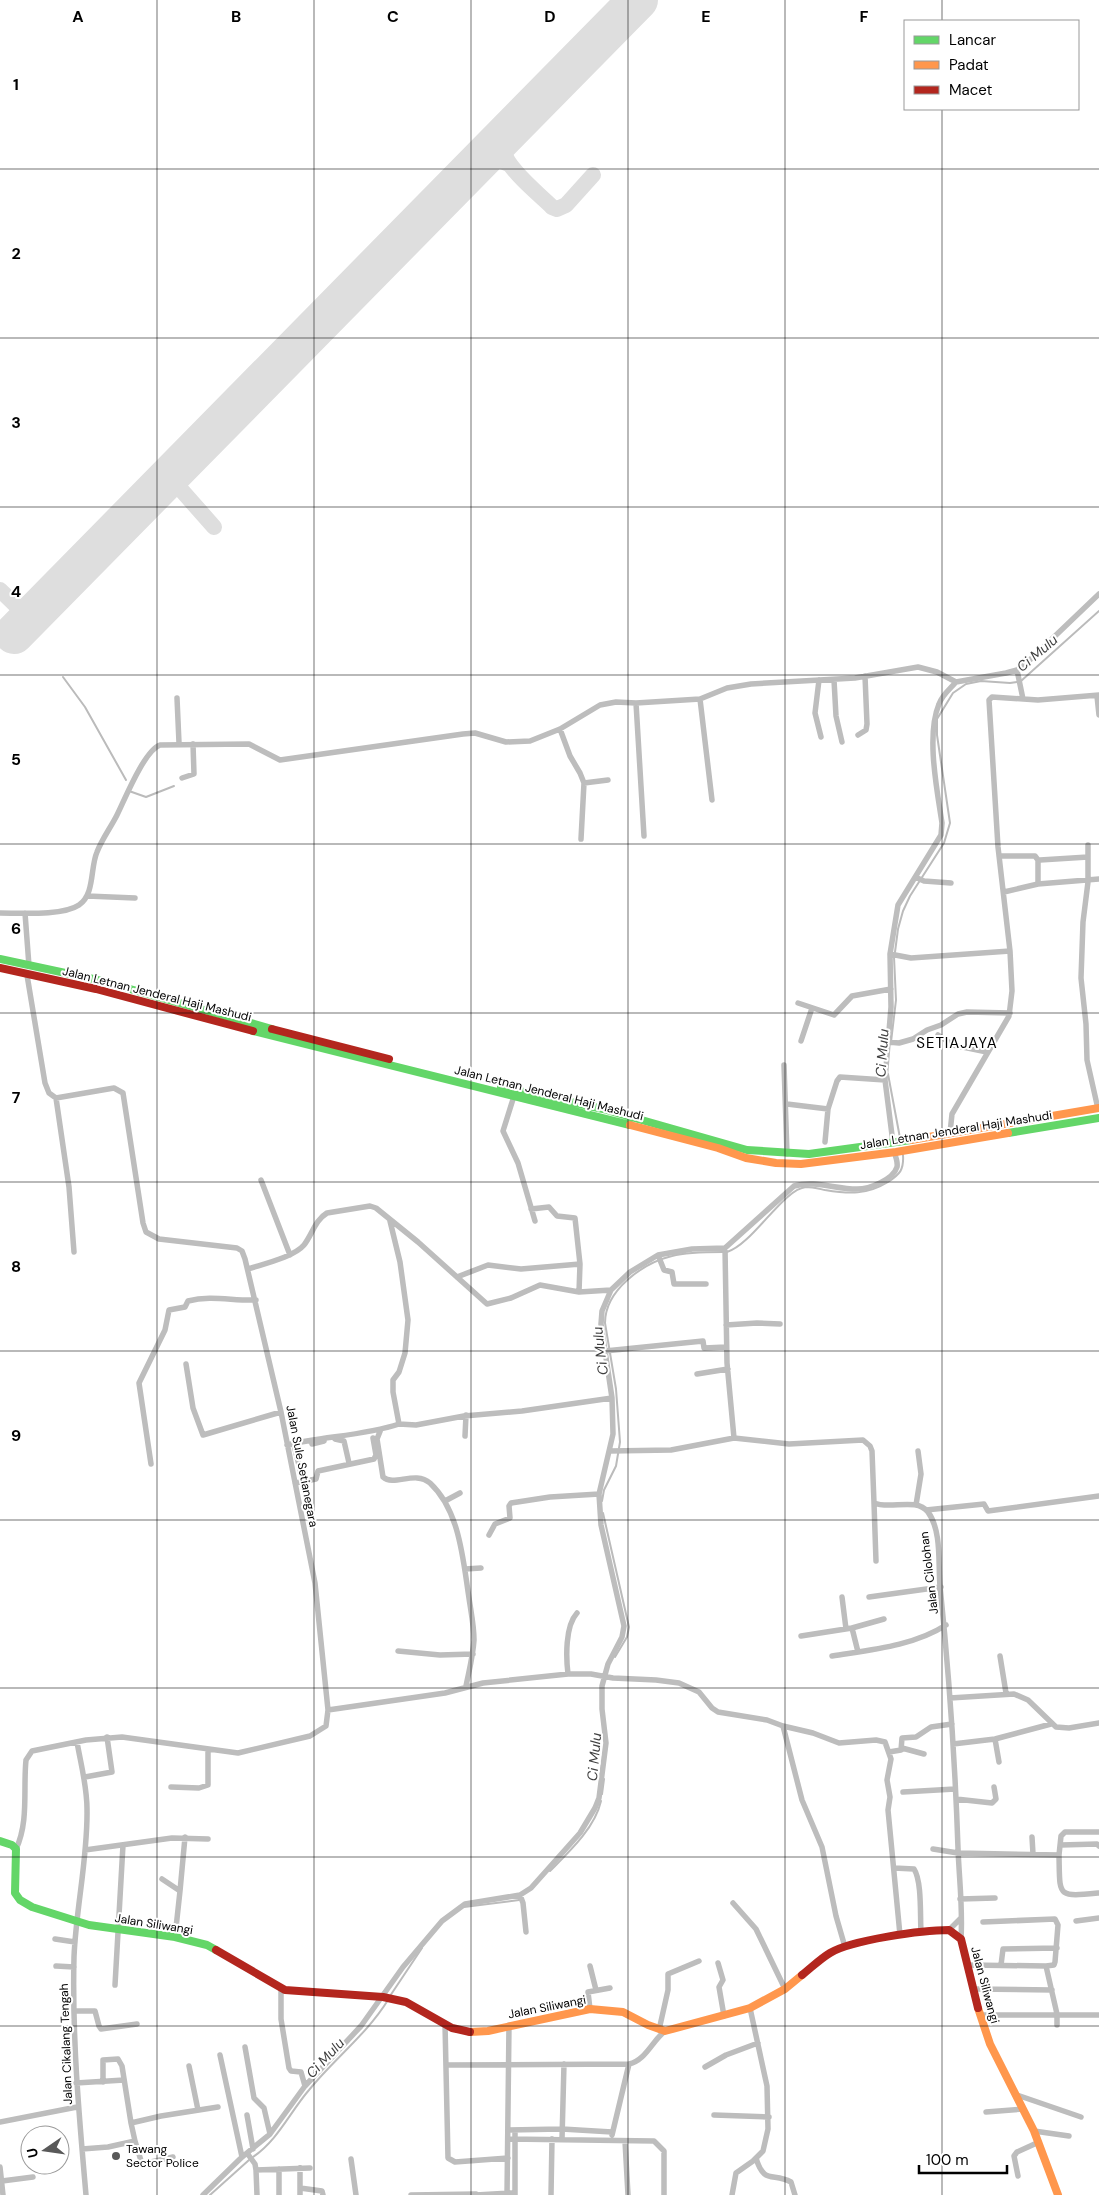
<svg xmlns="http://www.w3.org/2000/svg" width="1099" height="2195" font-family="'DM Sans',sans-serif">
<rect width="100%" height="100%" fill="#fff"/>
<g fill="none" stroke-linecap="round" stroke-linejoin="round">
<!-- stream -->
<path stroke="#bbb" stroke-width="2" d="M63,677L85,707L126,780
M1021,681L1099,611
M129,791L146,797L174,786
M895,952L898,929L903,911L910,896L944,843L950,823L937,735V719L953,693L966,684L981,681L1010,683L1017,682
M891,1042L896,1000L894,957
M888,1074L900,1138
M727,1252C753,1244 783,1189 806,1187C812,1187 820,1189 825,1190C849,1194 867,1195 888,1182C900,1174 904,1170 903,1155
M602,1501L604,1490L616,1466L620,1442L616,1389L605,1323C605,1290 643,1263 672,1256C687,1252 707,1252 723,1252
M603,1513L629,1627L627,1637L615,1657
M602,1794L604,1779
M550,1871C569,1852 595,1828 601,1801
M464,1907L519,1900
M390,1996L422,1948
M253,2157C278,2140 290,2112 309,2090C334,2059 367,2034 388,2000
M210,2195L249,2160"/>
<!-- taxiway -->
<path stroke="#dedede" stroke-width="16" d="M508,133C505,139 503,144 504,152C507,169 540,195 552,207L557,209L566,205L593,175
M478,163C490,157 497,159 509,164
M169,476L214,527
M0,590L29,618"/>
<!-- runway -->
<path stroke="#dedede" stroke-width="40" d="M14,634L638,0"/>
<!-- street -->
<path stroke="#bdbdbd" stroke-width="5.5" d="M1017,670L1023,699
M819,680L815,713L821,737
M834,680L836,716L842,742
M1097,696L1099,715
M177,698L179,743
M700,699L712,800
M636,703L644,836
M560,729L570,756L580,773L584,783L581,839
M858,735L866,730L867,724L865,676
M182,778L194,774L193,744
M584,783L608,780
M1088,845V882L1083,922L1081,978L1086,1024L1087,1060L1098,1109
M999,856H1035L1038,860H1040L1088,857
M1038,860V884
M915,877L924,881L951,883
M1004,892L1038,884L1099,879
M87,896L135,898
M0,913C20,913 63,916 79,905C95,894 90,868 97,852C102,839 111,827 117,815C125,799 144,751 160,745L249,744L280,760L463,734L475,733L506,742L530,741L560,729L600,705L616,702L636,703L700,699L727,688L751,684L855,678L918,667L937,672L956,682L1006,673L1017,670L1032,658L1099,594
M25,913L29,966
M890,954L911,958L1010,951
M798,1003L834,1015L852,996L891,989
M938,1035L953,1045L987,1052
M801,1041L812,1008
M888,1042L899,1043L913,1039L927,1030L941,1025L958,1014L967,1012L1010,1013
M784,1065L787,1154
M514,1096L503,1131L518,1163L535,1221
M56,1098L69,1187L74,1252
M787,1104L828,1109L837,1081L840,1077L885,1080
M950,1133L952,1114L1009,1016L1012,991L1010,951L998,847L989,700L992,697L1038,700L1099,695
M825,1142L828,1109
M893,1143L885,1080L891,1007L890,954L898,905L941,835L942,823C937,790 926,735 939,704C942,695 950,689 956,682
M261,1180L290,1255
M531,1209L549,1207L557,1216L575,1218L580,1264L579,1292
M390,1221L400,1262L408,1320L405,1353L399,1372L393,1380V1392L399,1424L416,1425L464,1416L522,1411L612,1398
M725,1248L727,1363L734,1438
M658,1255L664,1270L672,1272L674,1284H706
M248,1269C263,1264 294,1257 304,1245C312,1235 315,1220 327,1213L370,1206L376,1208L418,1242L487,1304L511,1298L540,1285L579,1292L611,1290
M457,1277L488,1265L521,1269L580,1264
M726,1325L757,1323L780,1324
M605,1351L703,1341L704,1348L726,1347
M186,1364L193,1408L203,1435L281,1412
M697,1374L728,1369
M381,1429L377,1439L383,1477C394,1487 415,1470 430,1483C460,1511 463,1560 469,1598C471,1612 474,1626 474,1640C473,1656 469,1671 466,1686
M465,1436L466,1415
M335,1439L344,1441L349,1463
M312,1444L324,1441
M287,1445C324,1436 363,1436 399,1424
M294,1445L303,1481
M610,1451L671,1450L734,1438L789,1444L863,1440L870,1446L872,1451L874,1503C890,1510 916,1497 928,1512C942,1531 938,1564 940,1586C949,1673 955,1760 958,1848C959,1878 963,1908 961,1939
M151,1464L139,1383L165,1330L169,1310L185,1307L188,1301C211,1295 233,1301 256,1300
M295,1483L316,1479L318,1471L374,1459L376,1455L373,1438
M445,1501L460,1493
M874,1503L876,1561
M916,1505L921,1474L918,1451
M926,1510L984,1504L988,1511L1099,1496
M489,1535L495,1524L510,1518L509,1506L511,1503L550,1497L599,1494
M465,1569L481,1568
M842,1597L846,1629
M869,1597L941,1587
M801,1636L852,1628
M398,1651L440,1655L473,1654
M858,1652L852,1628L884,1619
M832,1656C869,1650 914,1646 946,1625
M1000,1656L1006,1693
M568,1674C566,1658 565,1626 577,1613
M950,1698L1014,1694L1028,1700L1056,1727L1069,1728L1099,1723
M328,1710L445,1693L483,1683L568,1674H591L613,1678L656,1680L679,1683L699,1692L712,1708L718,1712L767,1720L783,1726L802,1800L822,1847L836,1916L845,1947
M783,1726L813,1733L839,1743L876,1740L885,1742L891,1759L887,1780L890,1797L888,1810L900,1935
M995,1739L999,1762
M77,1742C81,1765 87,1786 87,1809C88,1857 76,1908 74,1957C72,2036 79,2116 86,2195
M953,1744L995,1739L1051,1724
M902,1748L924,1754
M889,1752L901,1750L902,1738L916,1737L931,1727L952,1724
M85,1777L112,1772L107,1737
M171,1787L199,1788L208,1785V1750
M903,1792L955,1789
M956,1799L992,1803L996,1799L994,1787
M1032,1837L1033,1854
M1061,1845L1097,1844L1099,1846
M16,1849C29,1822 23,1789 26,1760L32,1751L86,1740L122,1737L238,1753L310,1736L326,1726L328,1710L315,1583L281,1412L245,1259L242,1251L237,1248L159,1239L146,1232L143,1223L123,1093L114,1088L56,1098L49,1093L45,1083L27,975
M933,1849L958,1853L1059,1855L1061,1836L1065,1832H1099
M85,1850L172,1838L208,1839
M1059,1855C1060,1897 1056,1897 1099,1893
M894,1868L914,1869C922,1881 920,1916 921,1932
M162,1879L180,1891L175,1937
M180,1891L185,1837
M520,1895L523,1903L526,1932
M960,1899L995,1898
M733,1903L756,1929L785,1989
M1076,1921L1099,1918
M949,1930L961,1918
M55,1939L75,1942
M718,1963L723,1980L719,1987L724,2016
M969,1965L1046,1966L1054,1965L1055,1962L1058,1925L1055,1919L983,1922
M1001,1965L1003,1949L1057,1948
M56,1966L74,1967
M590,1966L596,1990
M1046,1966L1057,2014V2025
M115,1985L123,1845
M281,1988V2019L289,2068L291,2071L301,2072L305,2086
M973,1989L1052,1990
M590,2009L588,1992L610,1988
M74,2011H95L99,2026L101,2029L137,2024
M980,2015H1099
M445,2024L448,2158L455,2162L508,2158
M659,2030L668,1990V1974L699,1961
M245,2047L254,2098L264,2108L270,2134
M220,2055L242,2157
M446,2065L629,2064C646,2060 652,2041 665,2031
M189,2066L198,2110
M705,2067L726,2055L758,2043
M103,2082V2060L118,2059L122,2066L131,2123
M76,2083L124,2080
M1017,2095L1081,2117
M986,2112L1023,2109
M247,2115L253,2149
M714,2115L769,2117
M0,2122L77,2107
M508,2130L562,2129L612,2132
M515,2130V2195
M1034,2131L1069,2136
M612,2135L629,2064
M508,2139L654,2141L664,2151V2195
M562,2139L564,2064
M135,2141L142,2164L173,2157
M625,2141L628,2195
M82,2149L108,2147L135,2141L131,2123L161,2116L218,2107
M247,2153L255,2164L256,2170L310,2168
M756,2158C764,2185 773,2172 791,2182L795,2195
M351,2159L356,2195
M0,2167L3,2195
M300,2168V2195
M256,2170L257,2195
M1018,2176L1014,2156L1017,2152L1039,2142
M2,2181L33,2177
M300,2188L322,2191L323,2195
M203,2195L242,2157L270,2134L305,2086L361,2026L403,1967L442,1921L465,1904L520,1895L531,1888L580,1833L595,1808L599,1798L606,1743L602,1709V1686L608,1664L622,1637L624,1626L601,1525L599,1494L613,1434L612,1398L601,1324L602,1311L611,1290L630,1272L658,1255L692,1249L725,1248L794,1186C815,1180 835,1189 857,1189C869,1189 893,1180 897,1167C898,1162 896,1157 894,1152
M279,2195V2169
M411,2195L476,2194
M476,2195L511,2193
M507,2195L509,2025
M551,2195L552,2139
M732,2195L736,2173L753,2161L763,2151L768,2129L767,2086L750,2008"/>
<!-- fast -->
<path stroke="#63d668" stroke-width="8" d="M0,959L98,980L272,1029
M253,1031L630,1125
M501,1087L603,1109L747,1150L809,1154L911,1140
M1008,1133L1099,1118
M0,1841L12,1845L16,1849L15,1893L20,1900L32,1907L89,1925L175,1937L207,1945L216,1950"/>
<!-- slow -->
<path stroke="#ff974d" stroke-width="8" d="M630,1125L718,1148L746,1158L776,1163L801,1164L896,1152L1008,1133
M911,1140L1099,1108
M978,2008L990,2044L1034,2131L1058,2195
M470,2032L488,2031L590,2009L623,2012L648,2025L665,2031L750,2008L785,1989L802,1975"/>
<!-- jam -->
<path stroke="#b3261e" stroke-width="8" d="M0,968L96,989L253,1031
M272,1029L389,1059
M216,1950L285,1990L383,1997L406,2002L452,2028L470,2032
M802,1975C811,1968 820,1959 830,1953C851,1940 923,1930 949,1930L961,1939L978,2008"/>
</g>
<!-- grid -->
<path fill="none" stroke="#000" stroke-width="1" stroke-opacity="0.55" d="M157,0V2195M314,0V2195M471,0V2195M628,0V2195M785,0V2195M942,0V21M942,109V2195M0,169H1099M0,338H1099M0,507H1099M0,675H1099M0,844H1099M0,1013H1099M0,1182H1099M0,1351H1099M0,1520H1099M0,1688H1099M0,1857H1099M0,2026H1099"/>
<!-- markers -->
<circle fill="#595959" stroke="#fff" stroke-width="2" cx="116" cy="2156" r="5"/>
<g text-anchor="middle" stroke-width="4" stroke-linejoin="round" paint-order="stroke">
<!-- street labels -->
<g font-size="12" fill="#000" stroke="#fff">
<text transform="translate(157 994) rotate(14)" y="4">Jalan Letnan Jenderal Haji Mashudi</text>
<text transform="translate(549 1093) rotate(14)" y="4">Jalan Letnan Jenderal Haji Mashudi</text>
<text transform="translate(956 1130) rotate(-9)" y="4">Jalan Letnan Jenderal Haji Mashudi</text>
<text transform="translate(302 1466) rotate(79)" y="4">Jalan Sule Setianegara</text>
<text transform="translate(929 1573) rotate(-97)" y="4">Jalan Cilolohan</text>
<text transform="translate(154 1924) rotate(9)" y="4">Jalan Siliwangi</text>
<text transform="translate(985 1985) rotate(75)" y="4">Jalan Siliwangi</text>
<text transform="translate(547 2007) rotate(-11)" y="4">Jalan Siliwangi</text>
<text transform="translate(66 2044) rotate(-92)" y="4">Jalan Cikalang Tengah</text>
</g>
<!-- poi labels -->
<g font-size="12" fill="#000" stroke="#fff" text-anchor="start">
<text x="126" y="2153">Tawang<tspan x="126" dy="14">Sector Police</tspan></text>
</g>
<!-- water labels -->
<g font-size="14" font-style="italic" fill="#3f3f3f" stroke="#fff">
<text transform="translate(1037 653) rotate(-40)" y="5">Ci Mulu</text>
<text transform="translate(882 1053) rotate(-86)" y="5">Ci Mulu</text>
<text transform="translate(600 1351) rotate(-97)" y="5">Ci Mulu</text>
<text transform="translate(594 1757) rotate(-85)" y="5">Ci Mulu</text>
<text transform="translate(325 2058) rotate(-47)" y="5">Ci Mulu</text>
</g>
<!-- quarter labels -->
<g font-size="15" letter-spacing="1" fill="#000" stroke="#fff">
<text x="957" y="1048">SETIAJAYA</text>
</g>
</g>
<g font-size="16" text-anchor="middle" font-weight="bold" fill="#000" stroke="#fff" stroke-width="4" stroke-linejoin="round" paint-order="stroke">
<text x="78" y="22">A</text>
<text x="236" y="22">B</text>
<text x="393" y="22">C</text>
<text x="550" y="22">D</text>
<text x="706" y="22">E</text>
<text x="864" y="22">F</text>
<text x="16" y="90">1</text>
<text x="16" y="259">2</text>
<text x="16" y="428">3</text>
<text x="16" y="597">4</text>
<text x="16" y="765">5</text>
<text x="16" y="934">6</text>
<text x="16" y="1103">7</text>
<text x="16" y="1272">8</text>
<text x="16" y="1441">9</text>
</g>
<!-- legend -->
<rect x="904" y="20" width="175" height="90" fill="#ffffff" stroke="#999999"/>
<rect x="914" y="36" width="25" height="8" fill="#63d668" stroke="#999999"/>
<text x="949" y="45" font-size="15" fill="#000000">Lancar</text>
<rect x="914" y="61" width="25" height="8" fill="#ff974d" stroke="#999999"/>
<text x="949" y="70" font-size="15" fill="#000000">Padat</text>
<rect x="914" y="86" width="25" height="8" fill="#b3261e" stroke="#999999"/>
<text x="949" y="95" font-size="15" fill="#000000">Macet</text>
<!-- north arrow -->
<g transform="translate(45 2150) rotate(257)"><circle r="24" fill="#ffffff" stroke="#999999"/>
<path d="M0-4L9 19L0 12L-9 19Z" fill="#595959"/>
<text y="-8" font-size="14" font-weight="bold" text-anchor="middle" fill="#000000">U</text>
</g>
<!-- scale -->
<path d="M919 2165v8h88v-8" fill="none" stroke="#000000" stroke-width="2.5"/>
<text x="926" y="2165" font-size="15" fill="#000000" stroke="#ffffff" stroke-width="4" paint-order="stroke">100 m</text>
</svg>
